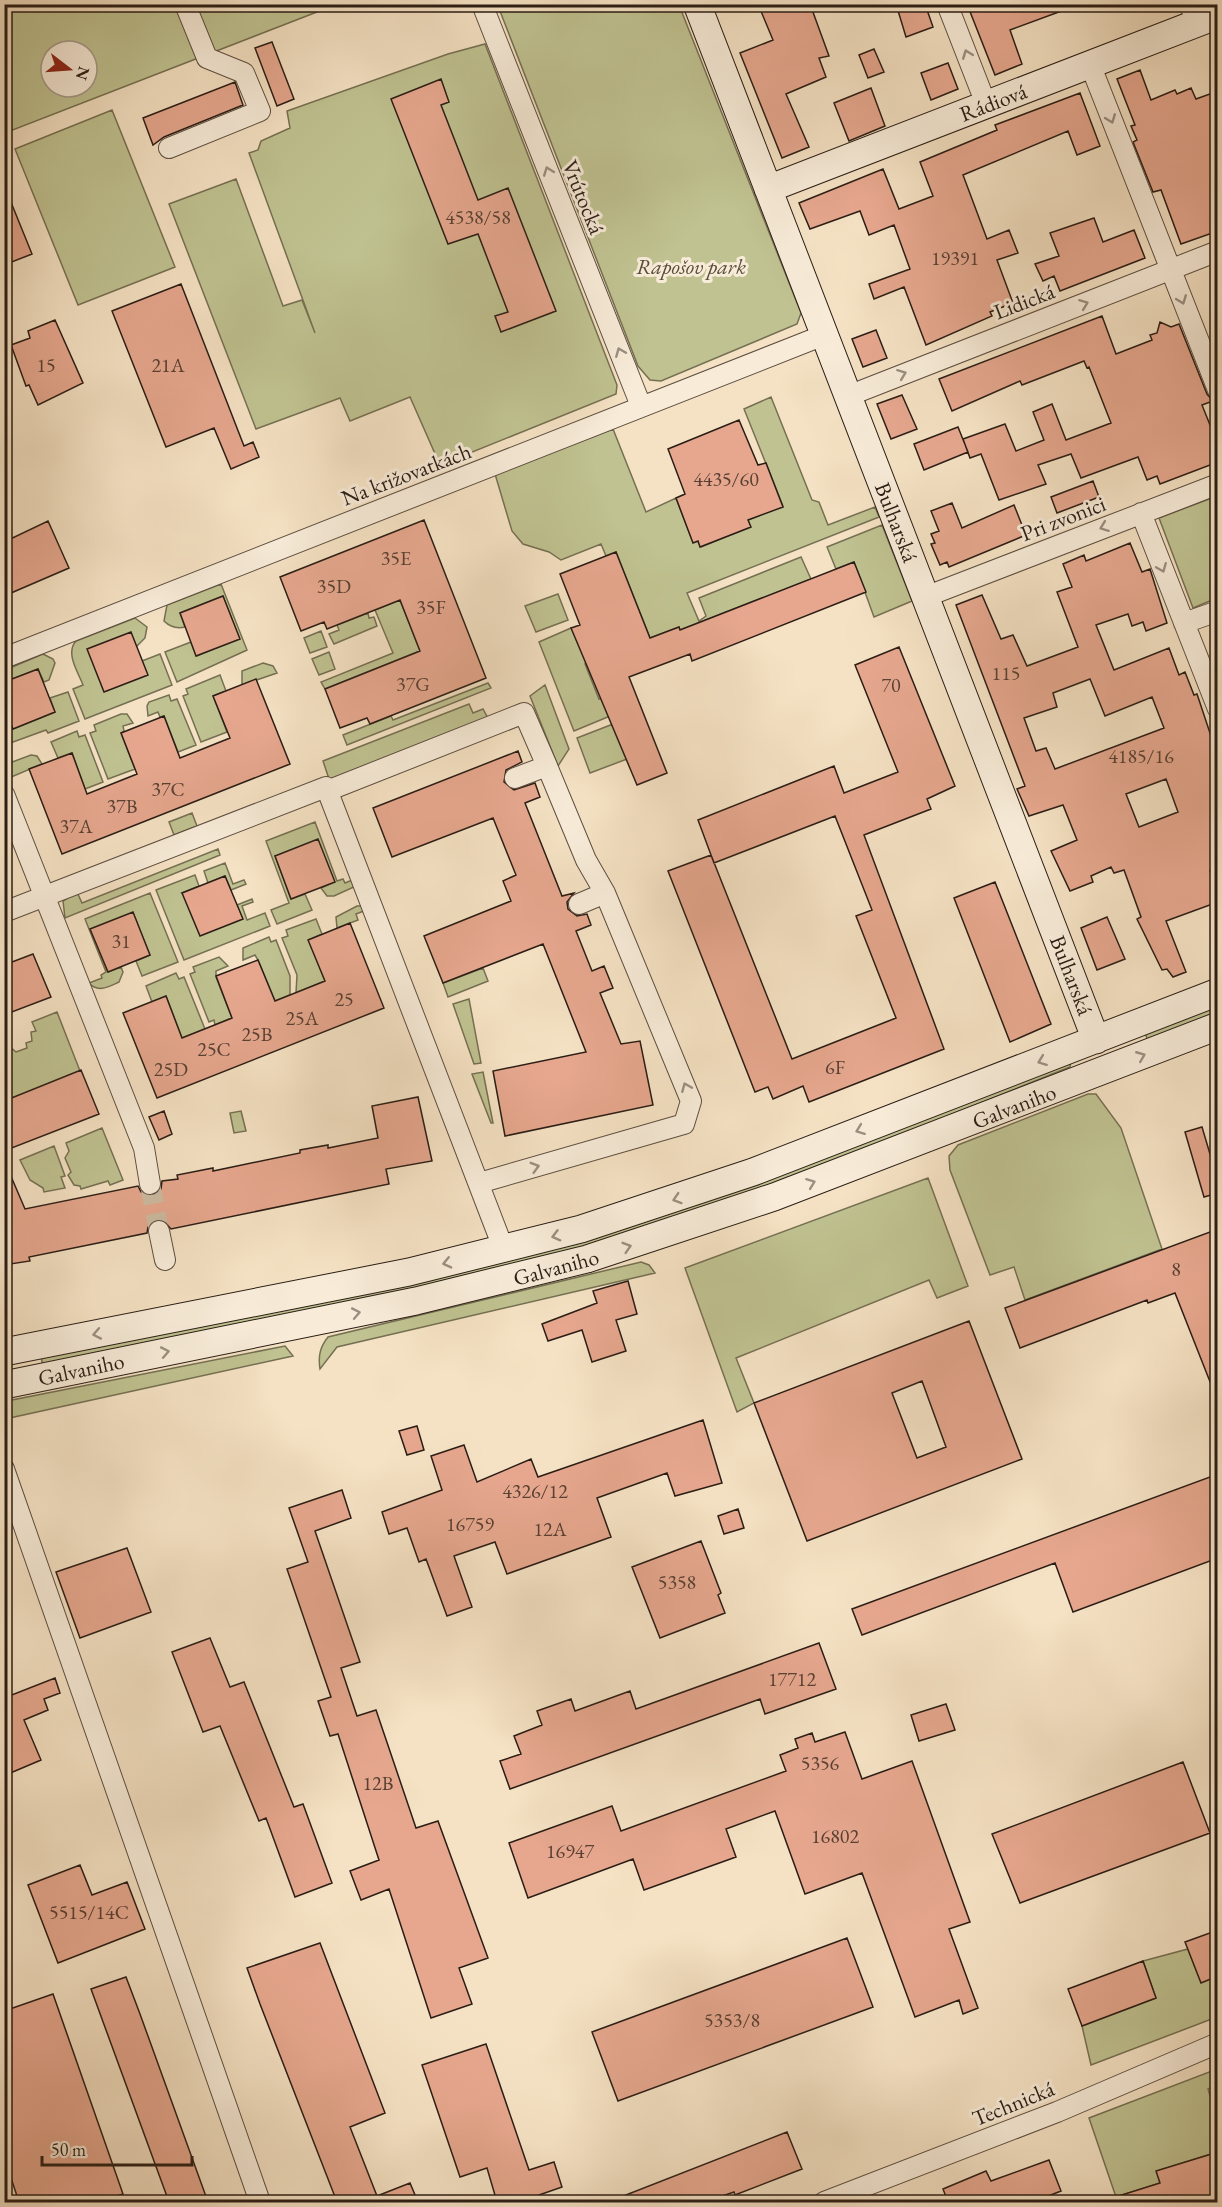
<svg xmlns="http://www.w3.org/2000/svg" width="1222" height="2207" font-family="'EB Garamond',serif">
<rect width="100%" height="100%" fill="#f5e2c4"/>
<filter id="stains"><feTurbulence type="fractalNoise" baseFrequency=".00333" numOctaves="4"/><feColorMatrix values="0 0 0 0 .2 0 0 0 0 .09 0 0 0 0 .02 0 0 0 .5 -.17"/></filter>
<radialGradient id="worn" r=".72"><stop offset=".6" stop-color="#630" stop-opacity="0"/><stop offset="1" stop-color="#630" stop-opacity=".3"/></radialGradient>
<!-- green -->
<path fill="#c0c291" stroke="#757053" stroke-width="1.5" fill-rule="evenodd" d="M5,5H335L5,133ZM51,51H87V87H51Z
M518,5H679L801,313L797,324L661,381L650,380L638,366L500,11Z
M485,44L617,385L616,394L440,465L410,397L350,421L340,398L256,429L169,204L236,179L283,306L302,300L315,333L249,153L258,150L261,141L290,128L287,111L448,54Z
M112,110L175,267L78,305L15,149Z
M771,397L812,500L819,502L828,525L875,507L879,517L687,593L699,621L706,616L699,598L801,557L811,579L680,630L679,627L650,638L616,552L606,556L601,544L561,560L549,552L523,544L512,531L495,474L613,429L646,512L676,498L693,542L698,541L701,547L750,527L748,520L783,506L744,409Z
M1217,496V598L1193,608L1159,518Z
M882,525L912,601L874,617L854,562L836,569L827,547Z
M221,584L247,650L177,682L165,652L191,642L197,656L239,638L223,596L180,613L185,627C176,629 170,627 164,621L167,605Z
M558,594L568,620L536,632L525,606Z
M400,600L420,651L325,689L321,682L393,653L375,610Z
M368,613L369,618L374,617L377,626L334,644L329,634L339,630L337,625Z
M135,618L147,627L145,638L136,647L142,661L160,654L172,685L85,719L73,689L83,685C78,672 65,653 76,641Z
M571,628L594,660L585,664L599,699L603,698L610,716L574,731L539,642Z
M321,631L327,647L310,653L304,638Z
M329,652L335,669L319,675L312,659Z
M43,654L53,659L55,663L49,680L44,682L38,669L5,682V670Z
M263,663L273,666L277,673L242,685V671Z
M220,675L226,691L213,696L227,732L201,742L183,696L188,694L186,689Z
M488,683L491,688L347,745L343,735L391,716L393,720Z
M545,685L569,749L558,766L530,696Z
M68,692L79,721L48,733L46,730L5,745L4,709L13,729L55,712L50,698Z
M169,695L171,701L177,699L196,745L178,752L164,716L160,717L158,712L148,716L147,706L149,702Z
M469,704L473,713L483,709L489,720L330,782L323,761Z
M121,714H127L133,723L123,726L124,731L121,733L135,769L108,779L90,733L96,731L94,725Z
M613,724L627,759L590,773L577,738Z
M77,731L79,737L85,735L103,782L85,789L72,753L58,758L51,742Z
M31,755L37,756L42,764L9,778L8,773L12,762Z
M192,813L197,826L174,835L169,822Z
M315,822L337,881L343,879L345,883L357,878L356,886L334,896H327L321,888L334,882L275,856L291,899L305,894L312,910L277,924L271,910L289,903L266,841Z
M218,849L220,855L65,918L63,901L77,892L82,903Z
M225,863L233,884L244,880L246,884L231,890L225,876L208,883L204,871Z
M195,875L199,886L182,893L242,918L237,905L252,899L253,902L242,906L247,920L265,913L270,926L184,960L156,890Z
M150,893L178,962L142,976L136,961L150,955L133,913L91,929L108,972L121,967L123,972L119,982C108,987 98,993 89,983L102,978L101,975L106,972L85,919Z
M357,906H364L369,909L356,914L358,920L337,928L336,917Z
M316,919L322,934L309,940L325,981L296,993L297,975L282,938L288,936L286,930Z
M269,937L271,942L276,940L290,976V995L275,1001L258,960L255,955L243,960V948Z
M219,957L228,966L216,971V977L232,1018L215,1025L214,1020L209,1022L190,974L195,972L193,967Z
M483,968L488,981L448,997L443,983Z
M176,973L179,979L184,977L205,1029L182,1038L166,996L152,1002L146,986Z
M469,999L481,1063L474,1064L453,1004Z
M1217,1005V1014L1148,1041L1145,1033Z
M57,1012L80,1071L5,1101V1046H9L16,1052L27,1048L26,1043L32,1041L31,1032L36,1031L32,1022Z
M1071,1061L1070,1067L758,1192L492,1275L43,1366L41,1357L290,1308Z
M483,1072L493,1123H491L472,1074Z
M1088,1094H1096L1121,1128L1162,1249L1025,1300L1014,1267L990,1275L950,1170L949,1156L958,1145Z
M241,1111L246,1131L234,1133L230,1113Z
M102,1128L123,1180L110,1185L108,1181L81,1189L80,1186L74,1185L68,1175L71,1172L65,1158L69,1151L66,1143Z
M54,1146L65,1176L61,1177L65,1188L44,1192L43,1188L30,1180L20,1160Z
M928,1178L968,1286L937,1298L929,1280L736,1358L754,1403L737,1412L685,1268Z
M641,1262L649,1265L655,1273L337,1347L320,1369C318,1356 320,1347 328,1337Z
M285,1346L293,1356L5,1419V1405L7,1401Z
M1188,1949L1201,1982L1217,1976V2017L1091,2065L1082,2026L1156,1998L1143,1961Z
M1217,2069V2085L1208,2089L1217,2119V2152L1157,2171L1160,2183L1116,2197L1089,2118Z"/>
<!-- building -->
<path fill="#e6a78e" stroke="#2a1d15" stroke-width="1.5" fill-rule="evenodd" d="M758,4H810L829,56L819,58L826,77L786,94L809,147L782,158L740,53L773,40Z
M896,4H925L933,27L906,37Z
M967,4H1074L1075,6L1010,30L1022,64L995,75Z
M272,42L294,99L277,106L255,48Z
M874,49L884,72L868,78L859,55Z
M948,63L958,89L931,100L921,73Z
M1140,70L1151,100L1175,90L1177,94L1191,88L1196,99L1218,91V231L1181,244L1161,190L1153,192L1133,142L1137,140L1131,126L1135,125L1117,79Z
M441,79L449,102L441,105L478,200L508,188L556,311L501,332L495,316L508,312L478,234L448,244L391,99Z
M235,82L243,105L164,137L153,145L143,118Z
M871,88L885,126L849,141L834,103Z
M1080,93L1100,146L1077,155L1068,131L963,175L987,239L1009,230L1018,253L997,260L1013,303L990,312L992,316L926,345L904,287L874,299L869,284L910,269L894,225L869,235L860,211L810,229L799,203L883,169L899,209L933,196L920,162L997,130L995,125Z
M4,185L32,254L4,265Z
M1094,218L1103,242L1134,230L1145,258L1060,291L1054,276L1043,281L1035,264L1059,256L1050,233Z
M181,284L244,446L253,442L259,457L231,469L214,428L166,447L112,311Z
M1102,316L1116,354L1152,340L1150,335L1157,333L1160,322L1171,327L1179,324L1207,394L1213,401L1202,405L1218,445V462L1160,484L1157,476L1147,480L1138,457L1081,478L1071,454L1038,465L1046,484L999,500L981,454L970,458L963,439L1005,424L1016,451L1044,440L1033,412L1052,404L1066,440L1111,423L1089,367L1087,368L1084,361L1022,385L1020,381L952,411L939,379Z
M55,320L83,383L38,405L29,385L26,386L11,345L30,338L28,331Z
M876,330L887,358L863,367L852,339Z
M902,395L917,429L891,439L877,404Z
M739,420L758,465L766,463L783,507L748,520L751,527L700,547L698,541L693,543L676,498L685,494L668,449Z
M958,427L968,452L924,470L914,444Z
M1093,481L1099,497L1057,513L1051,497Z
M952,503L962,528L1014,505L1026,535L949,567L947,562L940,565L931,544L935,543L931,534L939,531L931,511Z
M424,520L486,678L370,724L367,718L340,728L325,689L420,651L400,600L327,629L324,622L301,631L280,577Z
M48,521L69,568L4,596V542Z
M1130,543L1142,572L1150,569L1167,623L1146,631L1143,622L1132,626L1128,614L1096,625L1114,670L1169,648L1179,675L1185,672L1194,695L1197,694L1218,757V870L1210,871L1218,892V902L1166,921L1186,972L1173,977L1167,969L1162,970L1137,919L1141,917L1124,870L1114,873L1111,867L1091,876L1093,882L1070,891L1051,851L1077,840L1063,805L1029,816L1017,789L1025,786L956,605L982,595L1001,639L1013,635L1027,666L1078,647L1057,592L1072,587L1063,564L1084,555L1086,561ZM1090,679L1105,716L1152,697L1164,728L1055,769L1046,748L1036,751L1024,718L1057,707L1053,693ZM1166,779L1178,812L1139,827L1126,794Z
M616,552L650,638L679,627L680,630L854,562L866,592L692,661L690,654L629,677L667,773L637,785L571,628L580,625L560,574Z
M223,596L240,639L196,656L180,613Z
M131,632L148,675L104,692L87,649Z
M899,647L955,786L927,799L931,809L864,835L944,1049L809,1102L803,1086L773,1099L768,1087L755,1092L668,871L711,855L792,1059L896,1018L856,916L872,910L835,816L714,863L698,820L834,766L844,793L898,772L855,665Z
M38,669L55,712L13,729L4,709V682Z
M256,679L290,764L62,854L29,769L72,753L87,794L137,774L121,733L164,716L180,758L230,738L213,696Z
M518,751L522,762L506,770L504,782L514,790L535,783L540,797L525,803L562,896L574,893L567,902L568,909L577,916L587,914L591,925L576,931L592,971L604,966L613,988L600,993L621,1044L640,1041L653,1105L505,1136L493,1071L586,1052L543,944L443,983L424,936L511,901L503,881L516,875L493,818L392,857L373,808Z
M318,839L335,882L291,899L275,856Z
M225,876L243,919L200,936L182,893Z
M995,882L1051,1024L1010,1042L954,898Z
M133,912L150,955L108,972L90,929Z
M1107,917L1125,959L1097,970L1081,928Z
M350,923L384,1008L157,1098L123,1013L166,996L182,1038L232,1018L216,976L258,960L275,1001L325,981L308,940Z
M33,954L51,997L4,1015V965Z
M81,1070L99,1114L4,1151V1101Z
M418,1097L432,1161L386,1169L389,1184L171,1229L163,1220L156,1219L148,1227L147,1233L29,1257L30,1261L4,1265V1160L25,1209L138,1186L141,1192L151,1196L161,1189L162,1181L178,1179L177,1175L213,1168V1171L300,1153V1150L328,1145V1148L378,1138L372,1106Z
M164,1111L172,1134L159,1140L149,1117Z
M1202,1127L1218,1181V1193L1204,1197L1185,1132Z
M1218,1229V1402L1175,1293L1148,1303L1147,1300L1020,1348L1005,1308Z
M628,1281L637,1314L616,1320L626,1351L592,1362L582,1330L548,1341L542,1324L597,1303L593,1291Z
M969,1321L1022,1459L807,1541L754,1403ZM922,1381L946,1447L917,1458L892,1393Z
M703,1420L722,1483L675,1496L667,1473L597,1498L611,1537L507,1574L495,1542L454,1556L472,1607L447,1616L426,1559L419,1562L407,1528L389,1534L382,1512L442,1490L431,1456L464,1445L477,1482L531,1459L538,1477Z
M417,1426L424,1450L407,1455L399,1431Z
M1218,1474V1558L1073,1612L1055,1563L862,1635L852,1609Z
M342,1490L351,1518L315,1531L360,1662L341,1668L357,1716L376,1710L416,1828L438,1821L488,1958L459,1968L472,2004L431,2018L389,1889L361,1900L350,1871L379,1860L338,1734L330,1736L318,1701L331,1697L287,1569L308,1562L289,1508Z
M738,1509L744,1528L724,1534L718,1516Z
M701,1541L721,1593L718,1595L725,1613L660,1638L632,1567Z
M127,1548L151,1612L80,1638L56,1572Z
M210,1638L230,1687L244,1682L294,1807L303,1804L332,1883L295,1897L266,1818L259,1821L220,1726L203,1732L172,1652Z
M819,1643L836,1689L765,1714L760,1699L510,1789L500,1761L521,1754L514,1736L542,1725L537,1711L571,1699L575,1711L630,1691L636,1709Z
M55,1678L60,1693L44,1699L48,1710L24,1720L41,1760L8,1774L4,1766V1698Z
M946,1704L955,1730L919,1741L911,1715Z
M845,1732L862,1779L912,1761L970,1922L949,1929L978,2008L963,2014L959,2000L915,2017L862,1873L805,1894L775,1811L726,1829L736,1857L644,1890L633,1859L528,1898L509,1843L612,1806L621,1831L786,1771L780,1755L798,1748L795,1739L812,1733L815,1742Z
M1183,1762L1210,1833L1020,1903L992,1834Z
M80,1865L92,1895L127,1882L145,1929L58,1963L28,1885Z
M1218,1930V1976L1201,1983L1185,1942Z
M847,1938L873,2007L618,2101L592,2032Z
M320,1943L385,2113L350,2127L377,2196L410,2183L418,2202H337L260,2004L247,1968Z
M1143,1961L1156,1998L1082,2026L1068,1989Z
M126,1977L140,2014L208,2202H169L91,1989Z
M53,1994L123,2194L98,2202H19L4,2157V2011Z
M486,2044L529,2170L554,2162L562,2187L539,2195L541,2202H497L487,2168L460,2177L422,2065Z
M787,2132L802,2169L735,2195L734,2192L705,2202H608Z
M1218,2152V2202H1110L1109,2199L1160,2183L1156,2171Z
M1049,2160L1061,2191L1033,2202H948L943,2189L986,2171L991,2181Z"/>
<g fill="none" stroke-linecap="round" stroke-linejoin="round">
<!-- street-tunnel -->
<path stroke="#ccbba1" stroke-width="20" stroke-dasharray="20 10" stroke-linecap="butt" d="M150,1184L159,1231"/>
<defs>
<path id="street" d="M482,4L641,406
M947,4L986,104
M1190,4L1196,23
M1090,64L1218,390
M169,148L260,111L244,73L207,58L185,4
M848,396L1218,251
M1141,513L1218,709
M925,597L1218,484
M1184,623L1218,611
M4,658L824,335
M327,791L524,713L547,766L515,778
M4,794L144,1148L150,1184
M579,904L605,893
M4,912L326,787L504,1250
M479,1183L684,1124L691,1101L605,893L586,860L547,766
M159,1231L165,1260
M4,1469L260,2202
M824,2202L1057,2112L1218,2043"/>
<path id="secondary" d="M697,4L1096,1040
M768,189L1218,15
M4,1352L409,1272L581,1229L753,1172L1218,992
M4,1385L416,1301L587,1259L774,1197L1218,1026"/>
</defs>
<!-- street casing -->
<use href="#street" stroke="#5d4e41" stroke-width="22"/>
<!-- secondary casing -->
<use href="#secondary" stroke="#2a1d15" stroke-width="29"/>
<!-- street -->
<use href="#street" stroke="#f8ecd9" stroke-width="20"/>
<!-- secondary -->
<use href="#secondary" stroke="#f8ecd9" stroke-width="27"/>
</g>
<!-- one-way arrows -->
<defs><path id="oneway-chevron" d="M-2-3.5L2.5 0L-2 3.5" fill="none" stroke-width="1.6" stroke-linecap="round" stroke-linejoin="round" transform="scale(1.5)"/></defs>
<g stroke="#9b8f81">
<use href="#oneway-chevron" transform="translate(967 54) rotate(-111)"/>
<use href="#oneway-chevron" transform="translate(1111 119) rotate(69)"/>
<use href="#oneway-chevron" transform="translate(548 171) rotate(-111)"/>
<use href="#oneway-chevron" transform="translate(1182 300) rotate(69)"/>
<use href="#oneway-chevron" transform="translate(1084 304) rotate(-21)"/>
<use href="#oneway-chevron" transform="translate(620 352) rotate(-112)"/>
<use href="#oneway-chevron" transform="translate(902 374) rotate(-21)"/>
<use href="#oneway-chevron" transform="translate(1104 527) rotate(159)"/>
<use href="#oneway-chevron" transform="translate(1162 568) rotate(68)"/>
<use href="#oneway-chevron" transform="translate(1141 1056) rotate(-22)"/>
<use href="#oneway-chevron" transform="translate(1042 1061) rotate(159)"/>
<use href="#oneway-chevron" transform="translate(686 1087) rotate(-113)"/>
<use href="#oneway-chevron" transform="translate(860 1130) rotate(159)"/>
<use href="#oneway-chevron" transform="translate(535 1167) rotate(-16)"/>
<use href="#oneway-chevron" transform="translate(811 1183) rotate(-21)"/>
<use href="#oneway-chevron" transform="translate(677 1199) rotate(162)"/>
<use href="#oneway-chevron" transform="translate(556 1236) rotate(165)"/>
<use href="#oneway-chevron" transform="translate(627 1247) rotate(-17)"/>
<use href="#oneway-chevron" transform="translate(447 1263) rotate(167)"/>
<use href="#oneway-chevron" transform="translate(356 1313) rotate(-11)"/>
<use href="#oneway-chevron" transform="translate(97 1334) rotate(169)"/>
<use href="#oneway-chevron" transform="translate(165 1352) rotate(-11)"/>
</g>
<g text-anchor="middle" stroke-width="6" stroke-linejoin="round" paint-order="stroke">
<!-- number labels -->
<g font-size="20" fill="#594033">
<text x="478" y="224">4538/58</text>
<text x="955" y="265">19391</text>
<text x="46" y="372">15</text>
<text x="168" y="372">21A</text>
<text x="726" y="486">4435/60</text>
<text x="396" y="565">35E</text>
<text x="334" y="593">35D</text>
<text x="431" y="614">35F</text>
<text x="1006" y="680">115</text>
<text x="413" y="691">37G</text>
<text x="891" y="692">70</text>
<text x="1141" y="763">4185/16</text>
<text x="168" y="796">37C</text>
<text x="122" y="813">37B</text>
<text x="76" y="833">37A</text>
<text x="121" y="948">31</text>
<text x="344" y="1006">25</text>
<text x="302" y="1025">25A</text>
<text x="257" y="1041">25B</text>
<text x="214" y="1056">25C</text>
<text x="835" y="1074">6F</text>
<text x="171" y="1076">25D</text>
<text x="1176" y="1276">8</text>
<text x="535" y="1498">4326/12</text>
<text x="470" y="1531">16759</text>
<text x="550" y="1536">12A</text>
<text x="677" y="1589">5358</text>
<text x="792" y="1686">17712</text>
<text x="820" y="1770">5356</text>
<text x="378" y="1790">12B</text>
<text x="835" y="1843">16802</text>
<text x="570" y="1858">16947</text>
<text x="89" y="1919">5515/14C</text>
<text x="732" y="2027">5353/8</text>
</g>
<!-- street labels -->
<g font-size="22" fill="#2a1d15" stroke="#f8ecd9">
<text transform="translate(993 102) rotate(-21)" y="8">Rádiová</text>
<text transform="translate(584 197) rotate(68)" y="8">Vrútocká</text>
<text transform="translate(1024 301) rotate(-21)" y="8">Lidická</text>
<text transform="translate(406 474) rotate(-21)" y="8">Na križovatkách</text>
<text transform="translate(1063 518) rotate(-21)" y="8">Pri zvonici</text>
<text transform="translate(897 522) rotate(69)" y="8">Bulharská</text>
<text transform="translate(1072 975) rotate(69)" y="8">Bulharská</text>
<text transform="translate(1014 1106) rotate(-21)" y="8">Galvaniho</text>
<text transform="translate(556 1267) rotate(-15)" y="8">Galvaniho</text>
<text transform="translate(81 1369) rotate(-12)" y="8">Galvaniho</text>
<text transform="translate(1013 2103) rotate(-22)" y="8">Technická</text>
</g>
<!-- park labels -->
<g font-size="22" font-style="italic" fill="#574f3a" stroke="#f8ecd9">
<text x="691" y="274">Rapošov park</text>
</g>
</g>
<!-- margin -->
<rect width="1222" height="2207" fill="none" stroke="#f5e2c4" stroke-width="24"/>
<rect x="6" y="6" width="1210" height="2195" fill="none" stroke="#2a1d15" stroke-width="3"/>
<rect x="12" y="12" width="1198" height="2183" fill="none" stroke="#2a1d15" stroke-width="1.5"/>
<!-- north arrow -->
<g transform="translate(69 69) rotate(107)"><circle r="28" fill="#f8ecd9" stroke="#a6998b" stroke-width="1.5"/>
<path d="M0-4.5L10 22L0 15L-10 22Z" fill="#8f2418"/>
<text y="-9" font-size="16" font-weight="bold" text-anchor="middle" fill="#2a1d15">N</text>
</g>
<!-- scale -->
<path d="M42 2156v9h150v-9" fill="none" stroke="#2a1d15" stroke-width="3"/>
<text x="51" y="2156" font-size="18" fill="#2a1d15" stroke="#f8ecd9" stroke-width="4.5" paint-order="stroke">50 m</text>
<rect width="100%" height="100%" filter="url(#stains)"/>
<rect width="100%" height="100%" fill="url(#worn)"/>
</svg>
